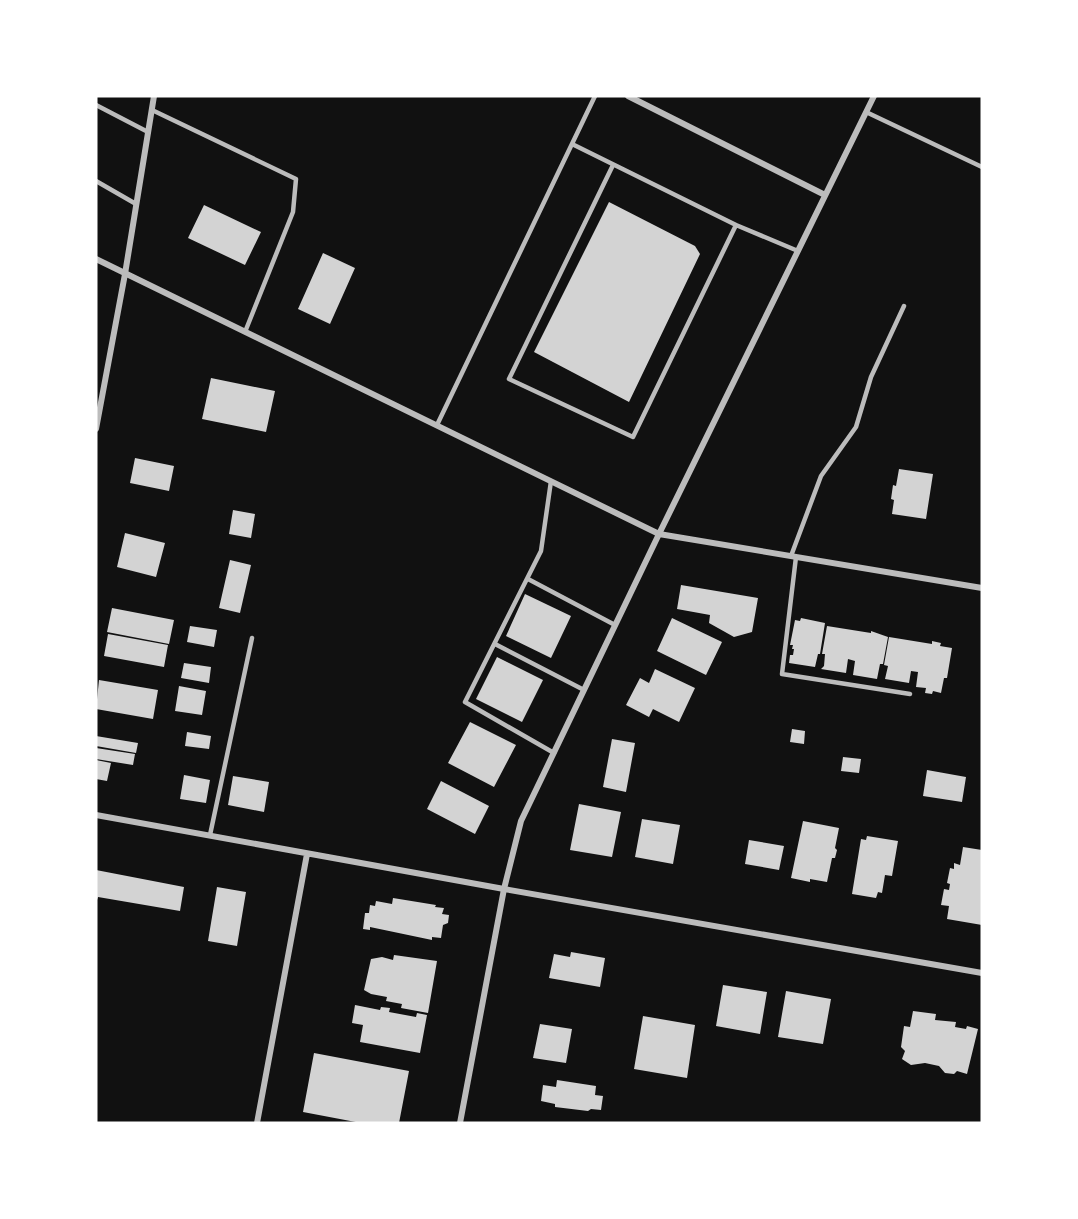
<svg xmlns="http://www.w3.org/2000/svg" width="1078" height="1219" font-family="Roboto,sans-serif">
<rect width="100%" height="100%" fill="#111"/>
<!-- building -->
<path fill="#d3d3d3" d="M609,202L695,246L700,254L629,402L534,352Z
M204,205L261,232L245,265L188,238Z
M323,253L355,268L330,324L298,309Z
M211,378L275,391L266,432L202,419Z
M135,458L174,466L169,491L130,483Z
M899,469L933,474L926,519L892,514L894,500L891,499L893,485L896,486Z
M233,510L255,514L251,538L229,534Z
M125,533L165,543L156,577L117,567Z
M230,560L251,565L240,613L219,608Z
M681,585L758,598L752,632L734,637L709,623L710,615L677,609Z
M525,594L571,616L551,658L506,636Z
M112,608L174,620L169,644L107,632Z
M672,618L722,642L706,675L657,651Z
M801,618L825,623L820,654H818L815,667L789,663L790,655H793L794,649H792L793,645H790L795,620L800,621Z
M190,626L217,630L214,647L187,642Z
M827,626L871,633V631L888,637L883,664H880L877,679L853,675L855,661L848,659L846,673L821,669L824,666L825,654H822Z
M108,634L168,645L164,667L104,656Z
M889,637L932,644V641L941,643L940,646L952,648L947,678H944L941,693L933,691L932,694L925,693L926,688L916,687L918,672L911,671L909,683L885,679L888,666L884,665Z
M497,657L543,680L522,722L476,699Z
M184,663L211,667L209,683L181,678Z
M655,669L695,688L679,722L653,709L649,717L626,705L640,678L649,683Z
M99,680L158,690L153,719L96,709Z
M179,686L206,691L202,715L175,711Z
M470,722L516,745L494,787L448,763Z
M792,729L805,731L804,744L790,742Z
M187,732L211,736L209,749L185,746Z
M96,736L138,743L136,753L96,746Z
M612,739L635,743L626,792L603,787Z
M96,748L135,754L133,765L96,759Z
M843,757L861,759L859,773L841,771Z
M96,760L111,763L107,781L96,779Z
M927,770L966,777L962,802L923,796Z
M184,775L210,780L206,803L180,799Z
M233,776L269,782L264,812L228,805Z
M441,781L489,806L475,834L427,809Z
M579,804L621,812L612,857L570,850Z
M642,819L680,825L673,864L635,857Z
M803,821L839,828L835,848L837,850L835,858H832L827,882L810,879V882L791,878Z
M867,836L898,841L892,876L885,875L882,893L878,892L876,898L852,894L861,839L866,840Z
M749,840L784,846L779,870L745,864Z
M963,847L982,850V925L947,919L949,906L941,905L944,889L949,890L950,884L947,883L950,868L954,869V863L960,865Z
M96,870L184,887L180,911L98,897L96,903Z
M217,887L246,892L237,946L208,941Z
M393,898L436,905L435,907L444,908L442,914L449,915L448,923L443,925L441,938L432,937V940L370,927V930L363,929L365,913H369L370,905L375,906L376,901L392,904Z
M571,952L605,958L600,987L549,978L554,954L570,957Z
M394,955L437,961L428,1013L401,1008L402,1004L386,1001L387,997L371,994L364,990L371,959L382,957L393,960Z
M723,985L767,992L760,1034L716,1026Z
M786,991L831,999L823,1044L778,1037Z
M355,1005L380,1010L381,1007L390,1008L389,1012L416,1017L417,1013L427,1015L420,1053L360,1042L363,1025L352,1023Z
M913,1011L936,1014L935,1020L956,1022L955,1027L966,1029L967,1026L978,1029L967,1074L957,1071L954,1074L945,1073L939,1066L925,1063L911,1065L902,1059L905,1051L901,1047L904,1026L910,1027Z
M643,1016L695,1025L687,1078L634,1069Z
M540,1024L572,1029L566,1063L533,1058Z
M314,1053L409,1071L399,1123H361L303,1112Z
M557,1080L596,1086L595,1095L603,1096L601,1110L591,1109L588,1111L555,1107V1104L541,1101L543,1085L556,1087Z"/>
<g fill="none" stroke-linecap="round" stroke-linejoin="round">
<!-- service -->
<path stroke="#bcbcbc" stroke-width="4.5" d="M96,105L148,132
M152,110L296,179L293,212L245,332
M866,112L982,167
M572,144L736,225L633,437L509,379L613,165
M96,181L136,204
M736,225L798,251
M437,425L595,96
M551,481L541,551L465,702L554,753
M791,556L821,476L856,427L871,377L904,306
M796,557L782,674L910,694
M528,579L615,625
M495,644L584,690
M210,835L252,638"/>
<!-- minor -->
<path stroke="#bcbcbc" stroke-width="6" d="M628,96L825,195
M96,259L659,534L982,588
M96,429L125,274L154,96
M96,815L504,889L982,973
M257,1123L307,854
M460,1123L504,889L521,821L659,534L874,96"/>
</g>
<!-- border -->
<rect width="1078" height="1219" fill="none" stroke="#ffffff" stroke-width="195"/>
</svg>
